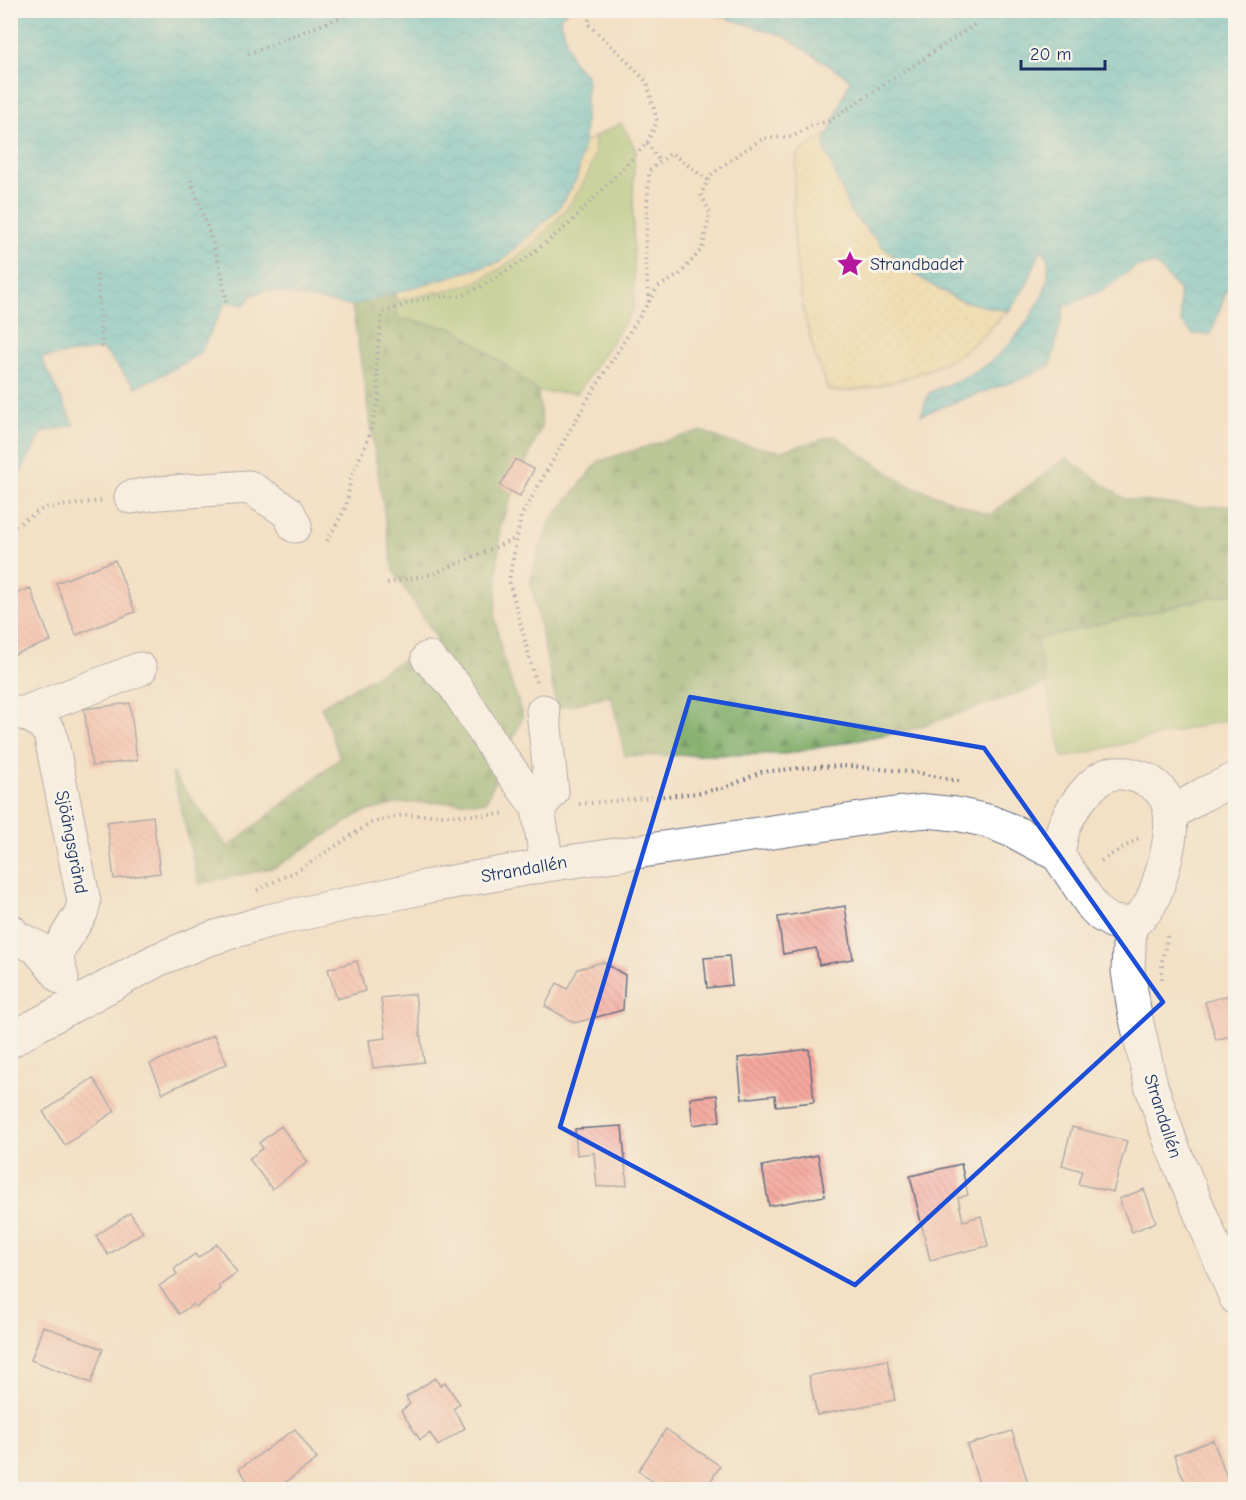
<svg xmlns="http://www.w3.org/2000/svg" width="1246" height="1500" font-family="'Comic Neue',sans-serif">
<defs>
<pattern id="forest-firs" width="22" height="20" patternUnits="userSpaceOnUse" patternTransform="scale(1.5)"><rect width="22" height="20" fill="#7aa962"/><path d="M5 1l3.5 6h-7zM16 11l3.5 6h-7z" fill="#638a54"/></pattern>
<pattern id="sand-dots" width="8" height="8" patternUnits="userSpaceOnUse" patternTransform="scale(1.5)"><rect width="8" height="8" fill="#eeda9e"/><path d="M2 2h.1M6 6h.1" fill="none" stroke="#ccbb8a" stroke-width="1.8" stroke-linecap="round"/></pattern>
<pattern id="water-waves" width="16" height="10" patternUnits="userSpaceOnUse" patternTransform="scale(1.5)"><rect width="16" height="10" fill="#55c2cd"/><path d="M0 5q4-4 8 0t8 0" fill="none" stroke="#469eaa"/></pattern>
<pattern id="building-back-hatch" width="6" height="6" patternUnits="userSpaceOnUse" patternTransform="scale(1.5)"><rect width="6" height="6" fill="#f5a89e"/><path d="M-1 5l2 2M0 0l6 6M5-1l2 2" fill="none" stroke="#d1918a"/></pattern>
</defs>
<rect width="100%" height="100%" fill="#f7f3e8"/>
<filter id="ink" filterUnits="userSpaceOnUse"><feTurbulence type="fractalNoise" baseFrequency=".0167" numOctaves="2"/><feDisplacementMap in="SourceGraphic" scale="12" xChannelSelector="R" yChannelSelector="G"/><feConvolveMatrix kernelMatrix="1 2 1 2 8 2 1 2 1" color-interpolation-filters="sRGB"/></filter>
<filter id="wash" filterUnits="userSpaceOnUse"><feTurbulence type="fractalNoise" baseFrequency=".008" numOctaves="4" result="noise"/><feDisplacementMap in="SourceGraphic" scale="24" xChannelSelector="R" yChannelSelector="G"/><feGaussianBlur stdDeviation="1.35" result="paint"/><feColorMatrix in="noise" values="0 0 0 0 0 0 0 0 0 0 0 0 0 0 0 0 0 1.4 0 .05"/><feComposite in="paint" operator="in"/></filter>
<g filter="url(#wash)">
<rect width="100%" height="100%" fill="#f3e0c5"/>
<!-- green -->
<path fill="#99c370" stroke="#5a7967" stroke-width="1.5" d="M621,123L635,148L633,204L634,308L578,393L538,392L514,372L456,329L397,318L396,300C407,299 417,296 428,294C444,291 462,288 477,281C517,263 568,216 586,177C592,165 595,150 595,137Z
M1235,592V718L1063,758L1036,639Z"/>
<!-- forest -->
<path fill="url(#forest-firs)" stroke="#4a6c60" stroke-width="1.5" d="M395,292L397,318L456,329L514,372L538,392L542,425L500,526L495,618L503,658L523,716L486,802L400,803L361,813L276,867L199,884L172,773L228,847L340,758L321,706L438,640L393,570L352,306Z
M702,431L729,442L780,451L835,436L906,484L989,515L1066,458L1125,499L1198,507L1235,505V592L1036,639L1046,684L910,730L785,754L625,756L611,696L557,708L530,578L550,521L599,461L675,438Z"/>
<!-- sand -->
<path fill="url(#sand-dots)" stroke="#84847e" stroke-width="1.5" d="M828,133L824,146L850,211L884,248L923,280L956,299L991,308L1009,311C1001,316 996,323 989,330C983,337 975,343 968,348C958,357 944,363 932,368C899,382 865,392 829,391C804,337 794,269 793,210C792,191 796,172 797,154Z
M595,137C595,144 595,152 593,160C580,206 520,262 477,281C462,288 444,291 428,294C417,296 407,299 396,300L395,292L502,261L577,178L584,143Z"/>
<!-- water -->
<path fill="url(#water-waves)" stroke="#387896" stroke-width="1.5" d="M10,11H568L560,18L572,61L587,76L584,143L577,178L559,208L502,261L352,306L265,290L252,295L244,305L226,302L200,353L176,368L136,387L102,349L41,358L74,425L42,433L19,476L10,474Z
M704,11H1235V267L1211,334H1193L1181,322L1179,290L1156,264L1135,267L1103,290L1064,307L1051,365L1021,379L966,398L921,415L929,393C948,384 969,376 987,364C1014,346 1067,280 1042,248L1026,286L1009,311L991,308L956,299L923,280L884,248L850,211L824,146L850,79L784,36Z"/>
<g id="blocks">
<!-- building -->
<path fill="url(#building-back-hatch)" d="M515,459L534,469L520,496L500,486Z
M115,560L135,612L76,635L56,583Z
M30,588L51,641L10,656V596Z
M130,703L137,760L92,766L84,709Z
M153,816L160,873L114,879L107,822Z
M845,906L853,959L819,965L816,948L783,954L778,917Z
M729,956L732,985L707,988L704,958Z
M357,961L365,991L337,999L328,969Z
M603,962L625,975L623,1010L575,1023L545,1006L557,983L567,989L578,969Z
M1236,993V1034L1216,1040L1205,1002Z
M415,994L424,1062L373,1068L369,1040L386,1038L381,998Z
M214,1035L227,1064L163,1093L150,1064Z
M809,1049L814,1102L776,1106L775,1095L742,1099L738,1058Z
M93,1078L115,1111L65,1145L43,1112Z
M717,1095L720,1121L693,1125L690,1098Z
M281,1126L308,1162L272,1189L249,1159L263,1148L259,1143Z
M622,1126L627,1185L597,1187L594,1153L577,1155L575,1129Z
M1072,1127L1127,1141L1113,1192L1078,1184L1082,1171L1062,1165Z
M818,1155L825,1196L769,1206L762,1166Z
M961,1164L968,1195L958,1198L963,1221L981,1216L988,1246L930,1260L910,1176Z
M1144,1189L1156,1222L1132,1232L1119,1199Z
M130,1213L143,1232L108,1255L96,1236Z
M217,1244L237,1272L218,1286L220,1289L196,1307L193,1304L179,1314L159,1286L177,1274L174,1269L195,1254L198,1258Z
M43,1326L103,1349L91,1383L31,1360Z
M887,1360L895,1400L817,1415L809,1376Z
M435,1378L440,1386L445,1382L460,1404L453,1409L465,1428L438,1446L430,1433L420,1440L401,1411L410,1404L406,1397Z
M295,1429L317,1459L275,1490H254L239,1469Z
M666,1429L720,1466L705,1490L697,1488L696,1490H665L638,1471Z
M1012,1431L1030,1490H981L967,1445Z
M1213,1440L1232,1490H1188L1174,1455Z"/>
</g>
</g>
<g filter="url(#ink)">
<use href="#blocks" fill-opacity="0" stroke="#676d82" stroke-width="1.5"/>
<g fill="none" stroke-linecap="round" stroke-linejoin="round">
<defs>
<path id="minor" d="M131,497L158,493L249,487L288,512L295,526
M428,658L455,686L498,753L538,808
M543,711L552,792L538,808L547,865
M10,713H24L140,669
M1171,814L1204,794L1236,779
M1058,855C1060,845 1061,833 1065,824C1073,806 1094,775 1115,773C1125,772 1133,775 1142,778C1154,782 1166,794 1169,807C1174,826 1167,857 1161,875C1155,895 1149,914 1130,924
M10,930L17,938L36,947L62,978L57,960L59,949L81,913L84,902L50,733L40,721L24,713
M10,1041L35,1026L157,960L206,940L268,921L430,886L547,865L895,814L927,811L956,814L988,821L1015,832L1058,855L1093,907L1101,915L1113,922L1130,924L1128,971L1134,1010L1151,1085L1172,1146L1236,1298"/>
</defs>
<!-- minor casing -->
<use href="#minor" stroke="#676d82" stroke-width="35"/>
<!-- path -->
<path stroke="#676d82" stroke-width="4" stroke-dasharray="1.5 4.5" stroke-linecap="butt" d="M248,54L358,10
M647,143L660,162
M191,180C204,220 222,260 226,302
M97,274L102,349
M649,302L645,256L649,171L671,153L708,180
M10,529L44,508L102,501
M327,541L346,507L351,477L366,444L379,399L376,364L382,313L415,301L433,297L461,296L484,285L524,260L568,225L647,143L657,121L647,82L621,55L588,24L592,10
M387,583L433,574L517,538
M536,682L509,580L521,516L588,399L658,287L679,275L702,249L710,213L701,194L711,175L740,153L764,138L792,137L813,125L829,121L977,23
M579,804L698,793L727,787L761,772L812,767L850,766L920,773L962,782
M1101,861L1139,838
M257,890L304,867L370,823L403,815H491L506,813
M1162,979V961L1168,933"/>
<!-- minor -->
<use href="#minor" stroke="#fff" stroke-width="33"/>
</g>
</g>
<!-- marked area -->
<path d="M0 0H1246V1500H0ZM690,697L984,748L1163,1002L855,1285L560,1127Z" fill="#f3e0c5" fill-opacity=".55" fill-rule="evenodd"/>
<path fill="none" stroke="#1d4ed8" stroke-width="4.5" stroke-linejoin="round" d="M690,697L984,748L1163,1002L855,1285L560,1127Z"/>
<!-- icons -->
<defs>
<symbol id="sight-bare" viewBox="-9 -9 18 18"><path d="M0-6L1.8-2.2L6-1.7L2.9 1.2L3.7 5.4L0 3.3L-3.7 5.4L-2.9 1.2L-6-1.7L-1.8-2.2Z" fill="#b5179e" stroke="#f7f3e8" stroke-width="2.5" paint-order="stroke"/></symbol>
</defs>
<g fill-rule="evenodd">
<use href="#sight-bare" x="831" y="245" width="38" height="38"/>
</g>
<g text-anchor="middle" stroke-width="6" stroke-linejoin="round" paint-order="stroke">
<!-- poi labels -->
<g font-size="18" fill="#1b2f5e" stroke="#f7f3e8" text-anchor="start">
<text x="870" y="270">Strandbadet</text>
</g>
<!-- street labels -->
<g font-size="18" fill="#1b2f5e" stroke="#f7f3e8">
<text transform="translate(72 842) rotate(79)" y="6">Sjöängsgränd</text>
<text transform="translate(524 869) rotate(-10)" y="6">Strandallén</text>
<text transform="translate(1163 1116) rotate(72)" y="6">Strandallén</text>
</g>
</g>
<!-- margin -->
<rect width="1246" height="1500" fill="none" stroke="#f7f3e8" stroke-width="36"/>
<!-- scale -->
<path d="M1021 60v9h84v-9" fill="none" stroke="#1b2f5e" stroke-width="3"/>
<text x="1030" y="60" font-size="18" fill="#1b2f5e" stroke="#f7f3e8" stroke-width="4.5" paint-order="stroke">20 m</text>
</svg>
